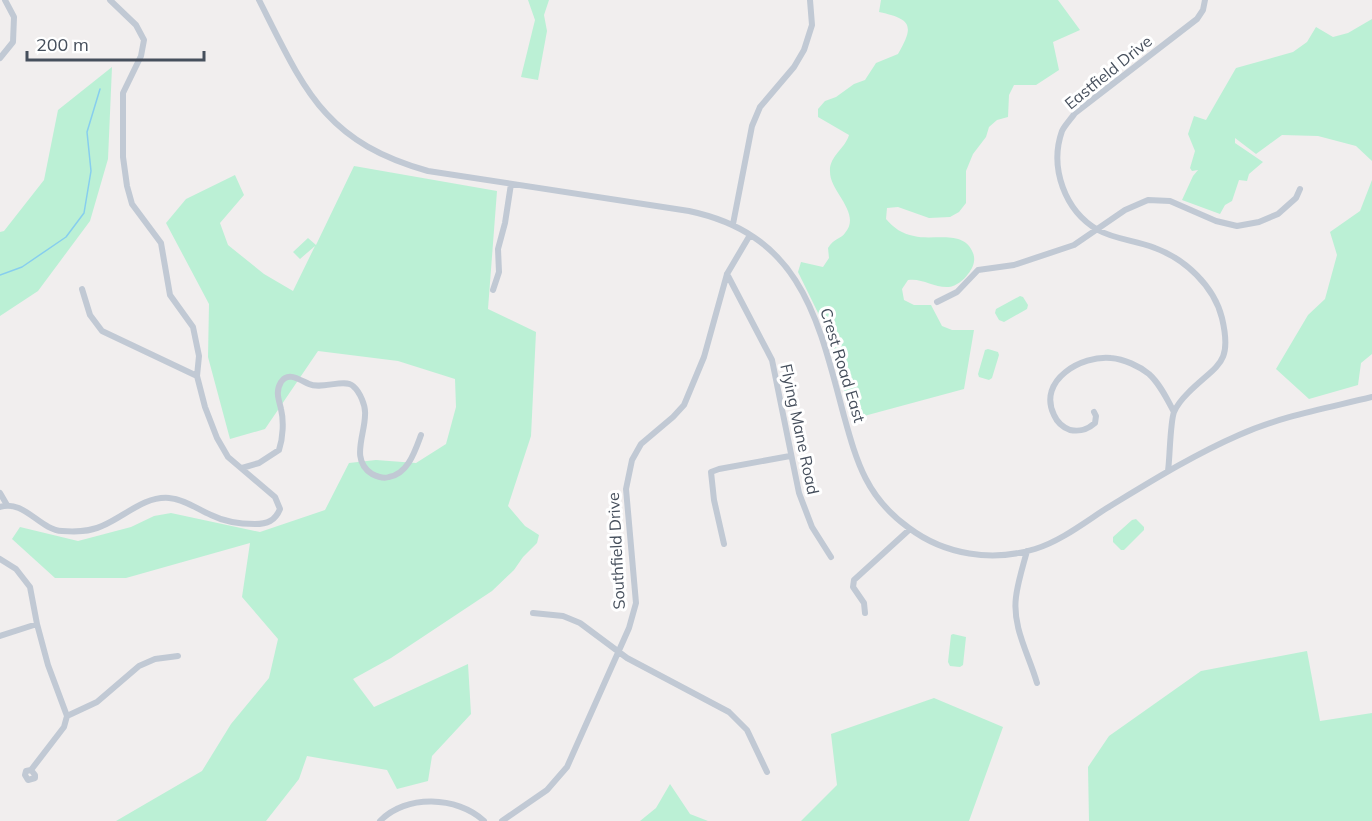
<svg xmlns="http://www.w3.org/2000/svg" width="1372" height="821" font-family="Mulish,sans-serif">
<rect width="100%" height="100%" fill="#f1eeee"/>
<!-- green -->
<path fill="#bbf0d5" d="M528,0H549L544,15L547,31L538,80L521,77L535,20Z
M881,0H1058L1080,30L1053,42L1059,70L1036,85H1014L1009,95L1008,117L997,120L989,127L986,137L973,154L966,171V203L959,212L950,217L929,218L898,207L887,208L886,219C894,228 902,234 914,236C933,241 964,229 973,253C976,260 973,268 968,274C964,280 956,286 949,287C934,288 923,278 908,280L902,289L904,300L914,305H931L942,326L952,330H974L964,389L853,419L821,319L798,272L801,262L823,267L829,258L828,248C834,238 841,239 845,233C862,213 830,192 830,172C829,156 845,149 849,135L818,117V109L825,101L836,97L854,84L865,80L876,63L898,54C915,25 911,19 879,12Z
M1372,19V161L1356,146L1318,136L1282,135L1256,154L1235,138V143L1263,162L1249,174L1247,181L1239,180L1232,201L1225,205L1220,214L1182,200L1193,176L1198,170L1192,171L1190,168L1195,151L1188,134L1194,116L1206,120L1236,68L1293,52L1307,42L1316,27L1333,37L1348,33Z
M112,67L108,159L90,221L38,291L0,316V232L4,231L44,180L58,110Z
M354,166L497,191L488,309L536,332L531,436L508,506L525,526L539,535L537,543L523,557L514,570L492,591L391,658L353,679L374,707L468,664L471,714L432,756L428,781L397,789L387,770L307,756L299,779L266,821H116L202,771L231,724L269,678L278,639L242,597L250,543L126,578H55L12,539L20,527L78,541L131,527L154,516L171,513L260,532L325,510L349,463L376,460L416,463L446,444L456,407L455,379L398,361L318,351L265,429L230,439L208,357L209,304L166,223L186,199L235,175L244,195L220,223L228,245L264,274L293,291L315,246L300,259L293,252L308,238L316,245Z
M1372,180V354L1361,363L1358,385L1309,399L1276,369L1308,315L1325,299L1337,255L1330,232L1360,211Z
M1020,296L1023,297L1028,305L1027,309L1004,322L999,320L995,313L996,309Z
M988,349L998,352L999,355L992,378L989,380L979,377L978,374L985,350Z
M1136,519L1144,527V530L1124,550H1121L1113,542V537L1132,520Z
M953,634L966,637L963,665L960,667L950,666L948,662L951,635Z
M1307,651L1320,721L1372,713V821H1089L1088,767L1109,736L1201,671Z
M934,698L1003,727L969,821H801L837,785L831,734Z
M670,784L690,814L708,821H640L656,808Z"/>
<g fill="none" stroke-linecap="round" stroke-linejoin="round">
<!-- stream -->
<path stroke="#87ceee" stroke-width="1.5" d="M0,275L22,267L66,237L84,213L91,171L87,132L100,89"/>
<!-- minor -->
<path stroke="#c1c9d4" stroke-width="6" d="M259,0C304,89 324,142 428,171L689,211C802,235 818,319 844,416C857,463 867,498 909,528C945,555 992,562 1035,549C1061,541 1085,522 1107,508C1150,482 1193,455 1239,435C1281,416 1328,408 1372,397
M0,58L13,42L14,17L5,0
M733,224L752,126L760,107L794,67L804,50L812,25L810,0
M727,274L772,360L799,493L812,527L831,557
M82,289L90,315L102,331L197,376
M493,290L499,272L498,249L505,223L511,184
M937,302L957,292L978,270L1014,265L1074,245L1125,210L1148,200L1170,201L1216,221L1237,226L1259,222L1278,214L1296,198L1300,189
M1094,412L1096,416L1095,423C1087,430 1080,432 1070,430C1062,427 1057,422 1054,415C1037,380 1082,355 1111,358C1124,359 1139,366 1149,374C1160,384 1167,399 1174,412
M242,468L259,463L279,450C283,438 284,421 281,409C279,400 275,392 281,382C288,371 300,380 309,384C321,390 345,378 353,386C360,392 366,406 365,415C365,435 350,460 372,474C378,477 383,479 389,477C408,474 415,451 421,435
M1168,471C1170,457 1170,423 1174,412C1177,405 1183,398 1188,393C1217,364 1233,365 1222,318C1214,286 1185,259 1155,248C1136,240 1116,240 1098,230C1065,211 1049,168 1062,131C1065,125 1071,119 1075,113L1197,19L1203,10L1205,0
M0,493L7,505
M0,507C24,499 40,530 62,531C76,532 89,532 102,526C124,517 144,496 169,498C184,499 197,509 211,515C225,522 240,524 255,524C267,524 275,521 280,509L275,497L228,457L217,438L205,407L197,376L199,356L193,327L170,295L161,243L132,204L127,186L123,157V93L141,56L144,40L136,25L110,0
M724,544L714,500L711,472L719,469L790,456
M1027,551C1023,566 1018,581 1016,597C1012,627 1029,655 1037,683
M0,559L16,569L30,587L37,624L48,665L67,716L64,727L31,770L26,771L25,775L28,780L35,778V775L31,770
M533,613L563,616L580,623L627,658L729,712L747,730L767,772
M865,613L864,603L853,587L854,580L910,529
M0,636L37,624
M67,716L97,702L139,666L155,659L178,656
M380,821C406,794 457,796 484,821
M502,821L547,790L567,767L629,628L636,603L626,489L632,460L641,444L673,417L684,405L704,357L727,274L750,235"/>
</g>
<g text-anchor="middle" stroke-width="6" stroke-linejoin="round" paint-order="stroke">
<!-- street labels -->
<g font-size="16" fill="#464f5c" stroke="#fff">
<text transform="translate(1108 72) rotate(-39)" y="6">Eastfield Drive</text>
<text transform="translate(843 365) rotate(73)" y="6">Crest Road East</text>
<text transform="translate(800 429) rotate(78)" y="6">Flying Mane Road</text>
<text transform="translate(616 551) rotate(-93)" y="6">Southfield Drive</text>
</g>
</g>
<!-- scale -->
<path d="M27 51v9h177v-9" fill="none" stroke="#464f5c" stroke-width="3"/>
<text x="36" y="51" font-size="18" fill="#464f5c" stroke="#ffffff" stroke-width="4.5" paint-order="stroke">200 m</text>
</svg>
